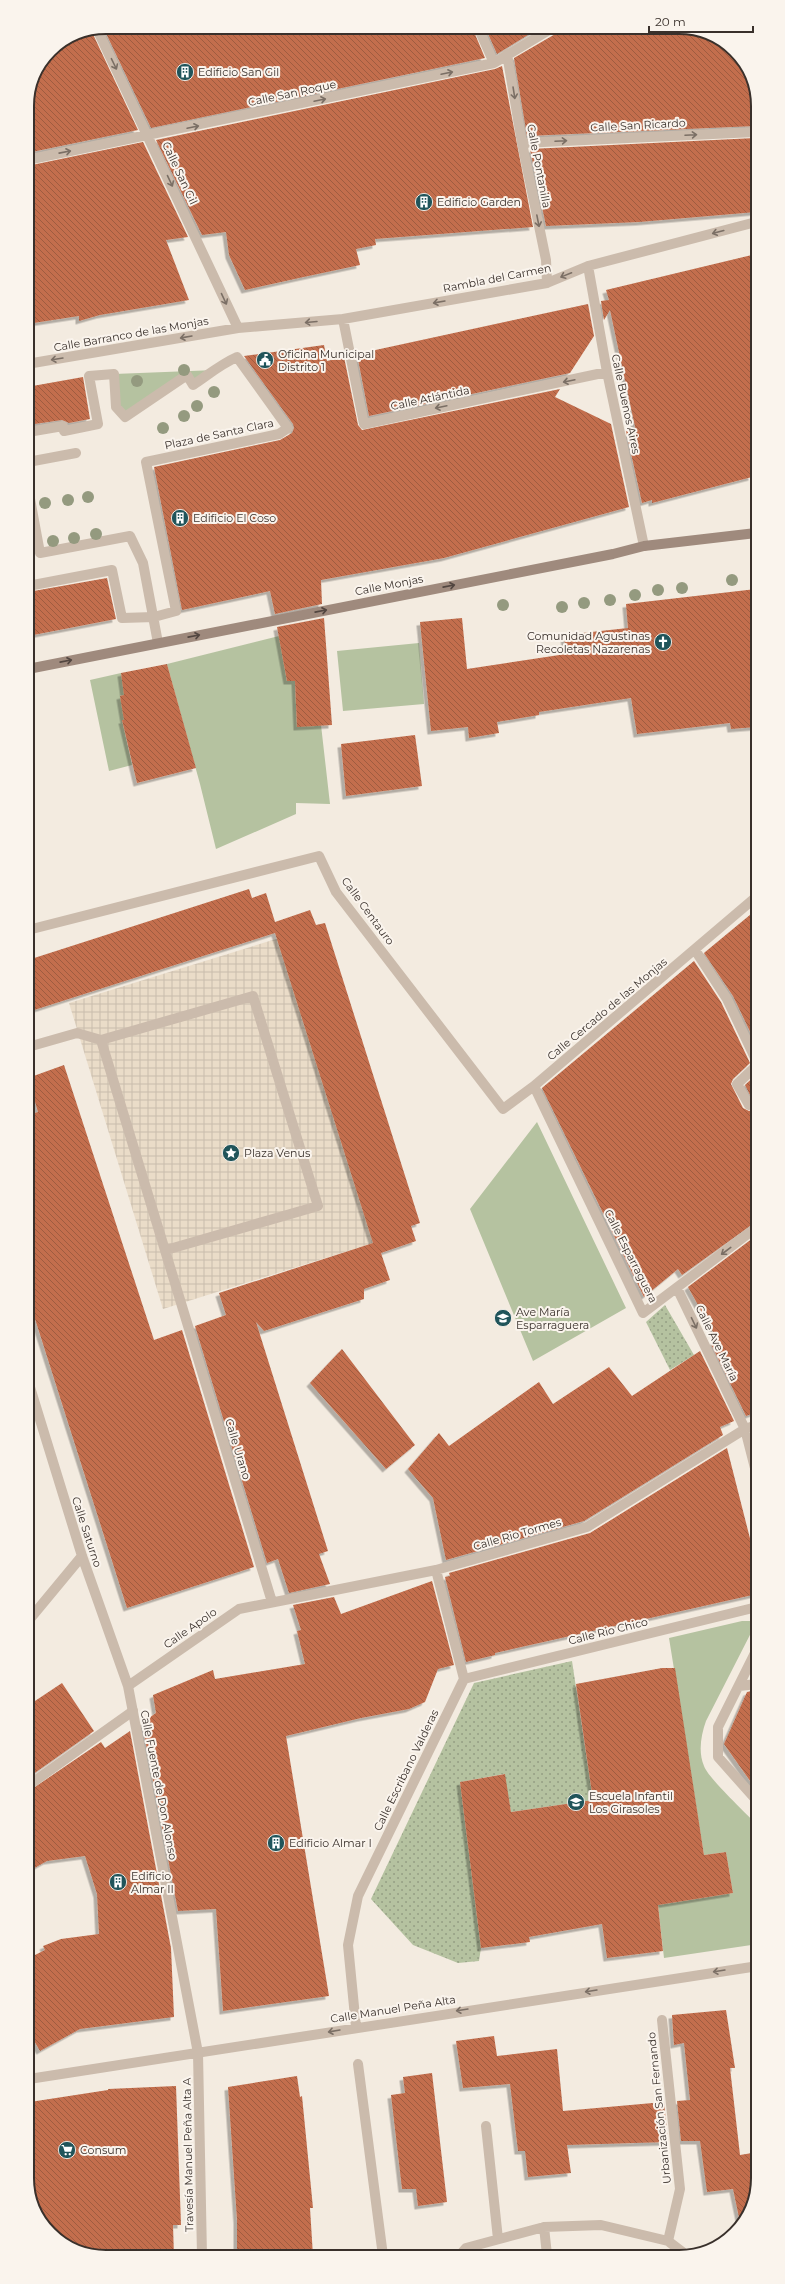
<svg xmlns="http://www.w3.org/2000/svg" width="785" height="2284" font-family="Montserrat,sans-serif">
<defs>
<pattern id="park-dots" width="8" height="8" patternUnits="userSpaceOnUse"><rect width="8" height="8" fill="#b5c2a0"/><path d="M2 2h.1M6 6h.1" fill="none" stroke="#949e83" stroke-width="1.8" stroke-linecap="round"/></pattern>
<pattern id="plaza-grid" width="8" height="8" patternUnits="userSpaceOnUse"><rect width="8" height="8" fill="#eadcc8"/><path d="M0 4h8M4 0v8" fill="none" stroke="#c9bdac"/></pattern>
<pattern id="building-back-hatch" width="6" height="6" patternUnits="userSpaceOnUse"><rect width="6" height="6" fill="#c36e4d"/><path d="M-1 5l2 2M0 0l6 6M5-1l2 2" fill="none" stroke="#9f5b40"/></pattern>
<filter id="shadow"><feDropShadow dx="-3.5" dy="3.5" stdDeviation="0" flood-color="#0004"/></filter>
</defs>
<rect width="100%" height="100%" fill="#f3ebe0"/>
<!-- grass -->
<path fill="#b5c2a0" d="M216,370L193,385L188,375L125,417L116,407L114,374Z
M279,636L287,681H295L297,726L321,725L330,804L296,803V814L216,849L200,784L167,664Z
M419,643L424,704L343,711L337,651Z
M121,673L125,695L120,696L125,720H122L132,765L109,771L90,680Z
M537,1122L626,1308L533,1361L470,1209Z
M742,1621H751L754,1627L706,1721C701,1735 698,1752 704,1766C708,1778 747,1814 758,1826V1944L664,1958L658,1905L733,1893L726,1852L704,1855L669,1638Z"/>
<!-- park -->
<path fill="url(#park-dots)" d="M665,1305L694,1355L670,1370L646,1322Z
M572,1661L593,1800L511,1812L504,1774L460,1782L481,1948L479,1961L458,1963L413,1945L371,1899L474,1683Z"/>
<!-- plaza -->
<path fill="url(#plaza-grid)" d="M289,935L373,1243L163,1309L69,1003Z"/>
<!-- building -->
<path fill="url(#building-back-hatch)" filter="url(#shadow)" d="M103,27H472L485,58L151,128Z
M485,27H541L497,54Z
M560,27H685L731,46L755,86V126L527,136L514,58L557,33Z
M91,30L138,130L27,153V101L33,75L50,50L76,33Z
M502,66L533,227L375,239L376,245L356,249L360,265L299,278L245,290L229,255L226,232L202,235L156,140L495,69Z
M755,138L756,212L639,222L546,226L530,149Z
M143,142L188,237L166,240L189,300L100,315L79,321V316L27,324V166Z
M756,254V470L751,471L752,477L652,503V500L642,503L626,431L637,436L610,310L604,320L601,301L609,300L606,290Z
M588,304L594,336L570,373L369,416L357,354Z
M324,345L327,361L344,357L358,425L362,430L560,389L555,397L611,424L629,507L444,558L321,580L322,604L275,614L270,591L182,610L154,467L280,440L292,433L294,428L293,424L244,356Z
M83,377L90,419L69,423L62,420L28,425L27,387Z
M107,578L116,619L28,636V592Z
M756,589V727L731,729L730,723L637,734L631,698L539,712V715L497,722L499,733L469,738L468,727L431,731L420,622L462,618L467,669L566,654L564,635L628,628L626,604Z
M324,618L332,725L297,727L295,681H287L277,627Z
M167,664L196,768L137,783L122,720H124L120,696L124,695L121,673Z
M415,735L422,786L346,796L341,744Z
M249,889L252,898L266,893L275,922L310,910L316,925L325,923L420,1223L411,1226L416,1241L381,1253L390,1280L364,1289V1299L264,1331L256,1322L328,1551L319,1554L330,1584L289,1593L278,1559L267,1563L195,1326L226,1315L219,1293L373,1243L275,933L28,1012V960Z
M756,910V979L757,1046L733,996L704,953Z
M694,961L721,1002L750,1063L733,1079L731,1084L743,1108L749,1111L753,1110L755,1105L745,1085L757,1074V1221L682,1275L678,1269L644,1297L542,1088Z
M64,1065L154,1340L182,1330L254,1567L127,1608L29,1300L28,1115L38,1112L28,1078Z
M757,1235V1412L746,1416L711,1344L717,1339L688,1287Z
M342,1349L415,1445L386,1469L310,1383Z
M700,1351L734,1421L720,1427L723,1435L584,1521L446,1560L433,1498L408,1469L439,1433L449,1446L539,1382L553,1404L609,1367L632,1396Z
M727,1448L757,1566V1594L495,1653V1655L466,1662L445,1577L450,1576L449,1573L590,1533Z
M432,1581L454,1665L438,1669L425,1702L409,1709L361,1718L286,1736L329,1996L223,2011L216,1909L178,1911L142,1723L156,1713L153,1695L213,1670L215,1679L305,1664L297,1631L301,1630L293,1605L334,1597L341,1614Z
M662,1668H675L704,1855L726,1852L733,1893L658,1905L663,1951L607,1958L602,1924L529,1937L530,1942L481,1948L460,1782L505,1774L511,1812L593,1800L576,1684Z
M62,1683L94,1731L29,1777V1705Z
M757,1690V1740L758,1792L724,1744L747,1692Z
M130,1731L171,1948L174,2017L80,2029L40,2051L29,2032V1958L45,1950L43,1946L61,1939L99,1934L97,1894L85,1856L47,1861L29,1871V1791L101,1742L105,1748Z
M726,2010L735,2068H730L740,2155L758,2152V2179L741,2227L733,2189L707,2192L700,2141H681L677,2101L690,2100L684,2043L674,2045L672,2015Z
M494,2036L497,2056L557,2049L563,2111L664,2102L668,2142L567,2145L571,2173L528,2177L525,2151H518L510,2084L463,2088L456,2041Z
M432,2073L447,2202L418,2206L416,2189H402L391,2095L405,2093L403,2077Z
M297,2076L300,2097L302,2096L313,2208H310L313,2256H237V2220L228,2087Z
M176,2086L181,2225H173L174,2257H100L54,2238L30,2198V2102L108,2090V2089Z"/>
<g fill="none" stroke-linecap="round" stroke-linejoin="round">
<!-- lane -->
<path stroke="#cbbbac" stroke-width="10" d="M29,1785L133,1711"/>
<!-- street -->
<path stroke="#cbbbac" stroke-width="10" d="M478,27L494,63
M97,29L238,328
M507,54L522,143L546,260L547,283
M522,143L755,132
M27,160L494,63L554,27
M588,266L607,372L644,546
M343,319L364,424L607,372
M27,364L238,328L343,319L547,283L588,266L756,222
M28,432L63,426L64,431L98,424L89,376L114,374L116,407L125,417L187,375L193,385C208,375 221,364 237,357L288,428L279,434L146,462L176,611L154,617L122,618L112,570L28,586
M28,462L76,453
M28,488L40,553L130,536L143,563L158,643
M28,930L319,856L336,892L503,1109L534,1086L756,897
M695,950L727,999L757,1062
M101,1040L253,996L318,1206L166,1250
M28,1047L77,1033L101,1040L272,1602
M534,1086L643,1313L757,1227
M749,1105L737,1084L757,1065
M677,1288L745,1429L757,1476
M29,1384L82,1556L128,1686L198,2053L202,2256
M29,1620L82,1556
M757,1649L718,1727V1757L758,1802
M464,1679L757,1607
M128,1686L239,1609L436,1570L587,1527L745,1429L757,1425
M739,1686L757,1684
M662,2020L680,2189L668,2241
M356,2027L348,1945L358,1896L464,1679L436,1570
M358,2064L383,2256
M29,2079L758,1966
M486,2126L498,2239
M544,2227L547,2255
M460,2255L466,2248L544,2227L601,2225L668,2241L685,2254"/>
<!-- secondary -->
<path stroke="#9f8a7d" stroke-width="10" d="M28,669L613,554L644,546L756,533"/>
</g>
<!-- trees -->
<g fill="#949a7f">
<circle cx="184" cy="370" r="6"/>
<circle cx="137" cy="381" r="6"/>
<circle cx="214" cy="392" r="6"/>
<circle cx="197" cy="406" r="6"/>
<circle cx="184" cy="416" r="6"/>
<circle cx="163" cy="428" r="6"/>
<circle cx="88" cy="497" r="6"/>
<circle cx="68" cy="500" r="6"/>
<circle cx="45" cy="503" r="6"/>
<circle cx="96" cy="534" r="6"/>
<circle cx="74" cy="538" r="6"/>
<circle cx="53" cy="541" r="6"/>
<circle cx="732" cy="580" r="6"/>
<circle cx="682" cy="588" r="6"/>
<circle cx="658" cy="590" r="6"/>
<circle cx="635" cy="595" r="6"/>
<circle cx="610" cy="600" r="6"/>
<circle cx="584" cy="603" r="6"/>
<circle cx="503" cy="605" r="6"/>
<circle cx="562" cy="607" r="6"/>
</g>
<!-- one-way arrows -->
<defs><path id="oneway-shaft" d="M-6 0H5M1.5-3L5.5 0L1.5 3" fill="none" stroke-width="1.6" stroke-linecap="round" stroke-linejoin="round"/></defs>
<g stroke="#7b6f65">
<use href="#oneway-shaft" transform="translate(114 64) rotate(64)"/>
<use href="#oneway-shaft" transform="translate(447 73) rotate(-12)"/>
<use href="#oneway-shaft" transform="translate(514 93) rotate(81)"/>
<use href="#oneway-shaft" transform="translate(320 100) rotate(-12)"/>
<use href="#oneway-shaft" transform="translate(193 127) rotate(-12)"/>
<use href="#oneway-shaft" transform="translate(691 135) rotate(-3)"/>
<use href="#oneway-shaft" transform="translate(561 141) rotate(-3)"/>
<use href="#oneway-shaft" transform="translate(65 152) rotate(-11)"/>
<use href="#oneway-shaft" transform="translate(170 181) rotate(65)"/>
<use href="#oneway-shaft" transform="translate(538 221) rotate(79)"/>
<use href="#oneway-shaft" transform="translate(718 232) rotate(165)"/>
<use href="#oneway-shaft" transform="translate(566 275) rotate(158)"/>
<use href="#oneway-shaft" transform="translate(224 299) rotate(65)"/>
<use href="#oneway-shaft" transform="translate(439 302) rotate(170)"/>
<use href="#oneway-shaft" transform="translate(311 322) rotate(175)"/>
<use href="#oneway-shaft" transform="translate(186 337) rotate(170)"/>
<use href="#oneway-shaft" transform="translate(57 359) rotate(171)"/>
<use href="#oneway-shaft" transform="translate(569 381) rotate(168)"/>
<use href="#oneway-shaft" transform="translate(441 407) rotate(168)"/>
<use href="#oneway-shaft" transform="translate(726 1251) rotate(143)"/>
<use href="#oneway-shaft" transform="translate(694 1323) rotate(64)"/>
<use href="#oneway-shaft" transform="translate(719 1971) rotate(171)"/>
<use href="#oneway-shaft" transform="translate(591 1991) rotate(171)"/>
<use href="#oneway-shaft" transform="translate(462 2010) rotate(171)"/>
<use href="#oneway-shaft" transform="translate(334 2031) rotate(170)"/>
</g>
<g stroke="#524640">
<use href="#oneway-shaft" transform="translate(449 586) rotate(-11)"/>
<use href="#oneway-shaft" transform="translate(321 611) rotate(-11)"/>
<use href="#oneway-shaft" transform="translate(194 636) rotate(-11)"/>
<use href="#oneway-shaft" transform="translate(66 661) rotate(-11)"/>
</g>
<!-- icons -->
<defs>
<symbol id="building-disc" viewBox="-11 -11 22 22"><circle r="9.5" fill="#20545a" stroke="#faf4ed"/><path d="M-4-6H4V6H1V3H-1V6H-4ZM-2.5-4.3h1.7v1.8h-1.7ZM.8-4.3h1.7v1.8H.8ZM-2.5-1h1.7V.8h-1.7ZM.8-1h1.7V.8H.8Z" fill="#fff"/></symbol>
<symbol id="civic-disc" viewBox="-11 -11 22 22"><circle r="9.5" fill="#20545a" stroke="#faf4ed"/><path d="M-.6-6.5H3V-4.5H.6V-3L4-1V1h2V6H-6V1h2V-1L-.6-3ZM-1.2 2.5V6h2.4V2.5Z" fill="#fff"/></symbol>
<symbol id="church-disc" viewBox="-11 -11 22 22"><circle r="9.5" fill="#20545a" stroke="#faf4ed"/><path d="M-1.2-6h2.4v3.5h3.3v2.4h-3.3V6h-2.4V-.1h-3.3v-2.4h3.3Z" fill="#fff"/></symbol>
<symbol id="sight-disc" viewBox="-11 -11 22 22"><circle r="9.5" fill="#20545a" stroke="#faf4ed"/><path d="M0-6L1.8-2.2L6-1.7L2.9 1.2L3.7 5.4L0 3.3L-3.7 5.4L-2.9 1.2L-6-1.7L-1.8-2.2Z" fill="#fff"/></symbol>
<symbol id="school-disc" viewBox="-11 -11 22 22"><circle r="9.5" fill="#20545a" stroke="#faf4ed"/><path d="M0-5L7-2L0 1L-7-2ZM-4 1L0 2.5L4 1V4Q0 6-4 4Z" fill="#fff"/></symbol>
<symbol id="supermarket-disc" viewBox="-11 -11 22 22"><circle r="9.5" fill="#20545a" stroke="#faf4ed"/><path d="M-6-5.5h2.5l.6 2H6L4.5 2H-2.5L-4.4-4H-6ZM-1.5 3.2a1.3 1.3 0 1 0 .1 0ZM3 3.2a1.3 1.3 0 1 0 .1 0Z" fill="#fff"/></symbol>
</defs>
<g fill-rule="evenodd">
<use href="#building-disc" x="175" y="62" width="20" height="20"/>
<use href="#building-disc" x="414" y="192" width="20" height="20"/>
<use href="#civic-disc" x="255" y="350" width="20" height="20"/>
<use href="#building-disc" x="170" y="508" width="20" height="20"/>
<use href="#church-disc" x="653" y="632" width="20" height="20"/>
<use href="#sight-disc" x="221" y="1143" width="20" height="20"/>
<use href="#school-disc" x="493" y="1308" width="20" height="20"/>
<use href="#school-disc" x="566" y="1792" width="20" height="20"/>
<use href="#building-disc" x="266" y="1833" width="20" height="20"/>
<use href="#building-disc" x="108" y="1872" width="20" height="20"/>
<use href="#supermarket-disc" x="57" y="2140" width="20" height="20"/>
</g>
<g text-anchor="middle" stroke-width="4" stroke-linejoin="round" paint-order="stroke">
<!-- poi labels -->
<g font-size="11" fill="#39302b" stroke="#faf4ed" text-anchor="start">
<text x="198" y="76">Edificio San Gil</text>
<text x="437" y="206">Edificio Garden</text>
<text x="278" y="358">Oficina Municipal<tspan x="278" dy="13">Distrito 1</tspan></text>
<text x="193" y="522">Edificio El Coso</text>
<text x="650" y="640" text-anchor="end">Comunidad Agustinas<tspan x="650" dy="13">Recoletas Nazarenas</tspan></text>
<text x="244" y="1157">Plaza Venus</text>
<text x="516" y="1316">Ave María<tspan x="516" dy="13">Esparraguera</tspan></text>
<text x="589" y="1800">Escuela Infantil<tspan x="589" dy="13">Los Girasoles</tspan></text>
<text x="289" y="1847">Edificio Almar I</text>
<text x="131" y="1880">Edificio<tspan x="131" dy="13">Almar II</tspan></text>
<text x="80" y="2154">Consum</text>
</g>
<!-- street labels -->
<g font-size="11" fill="#39302b" stroke="#faf4ed">
<text transform="translate(292 93) rotate(-12)" y="4">Calle San Roque</text>
<text transform="translate(638 125) rotate(-3)" y="4">Calle San Ricardo</text>
<text transform="translate(539 166) rotate(79)" y="4">Calle Pontanilla</text>
<text transform="translate(180 173) rotate(65)" y="4">Calle San Gil</text>
<text transform="translate(497 278) rotate(-11)" y="4">Rambla del Carmen</text>
<text transform="translate(131 334) rotate(-10)" y="4">Calle Barranco de las Monjas</text>
<text transform="translate(430 398) rotate(-12)" y="4">Calle Atlántida</text>
<text transform="translate(626 404) rotate(78)" y="4">Calle Buenos Aires</text>
<text transform="translate(219 434) rotate(-12)" y="4">Plaza de Santa Clara</text>
<text transform="translate(389 585) rotate(-11)" y="4">Calle Monjas</text>
<text transform="translate(368 911) rotate(54)" y="4">Calle Centauro</text>
<text transform="translate(607 1009) rotate(-40)" y="4">Calle Cercado de las Monjas</text>
<text transform="translate(631 1256) rotate(63)" y="4">Calle Esparraguera</text>
<text transform="translate(717 1343) rotate(64)" y="4">Calle Ave María</text>
<text transform="translate(238 1449) rotate(73)" y="4">Calle Urano</text>
<text transform="translate(87 1532) rotate(72)" y="4">Calle Saturno</text>
<text transform="translate(517 1534) rotate(-16)" y="4">Calle Rio Tormes</text>
<text transform="translate(190 1628) rotate(-35)" y="4">Calle Apolo</text>
<text transform="translate(608 1631) rotate(-14)" y="4">Calle Rio Chico</text>
<text transform="translate(406 1770) rotate(-64)" y="4">Calle Escribano Valderas</text>
<text transform="translate(159 1785) rotate(79)" y="4">Calle Fuente de Don Alonso</text>
<text transform="translate(393 2009) rotate(-9)" y="4">Calle Manuel Peña Alta</text>
<text transform="translate(659 2108) rotate(-96)" y="4">Urbanización San Fernando</text>
<text transform="translate(188 2155) rotate(-91)" y="4">Travesía Manuel Peña Alta A</text>
</g>
</g>
<!-- crop -->
<path d="M0 0H785V2284H0ZM106 34H679A72 72 0 0 1 751 106V2178A72 72 0 0 1 679 2250H106A72 72 0 0 1 34 2178V106A72 72 0 0 1 106 34Z" fill="#faf4ed" fill-rule="evenodd"/>
<path fill="none" stroke="#39302b" stroke-width="2" d="M106 34H679A72 72 0 0 1 751 106V2178A72 72 0 0 1 679 2250H106A72 72 0 0 1 34 2178V106A72 72 0 0 1 106 34Z"/>
<!-- scale -->
<path d="M649 26v6h104v-6" fill="none" stroke="#39302b" stroke-width="2"/>
<text x="655" y="26" font-size="12" fill="#39302b" stroke="#faf4ed" stroke-width="3" paint-order="stroke">20 m</text>
</svg>
